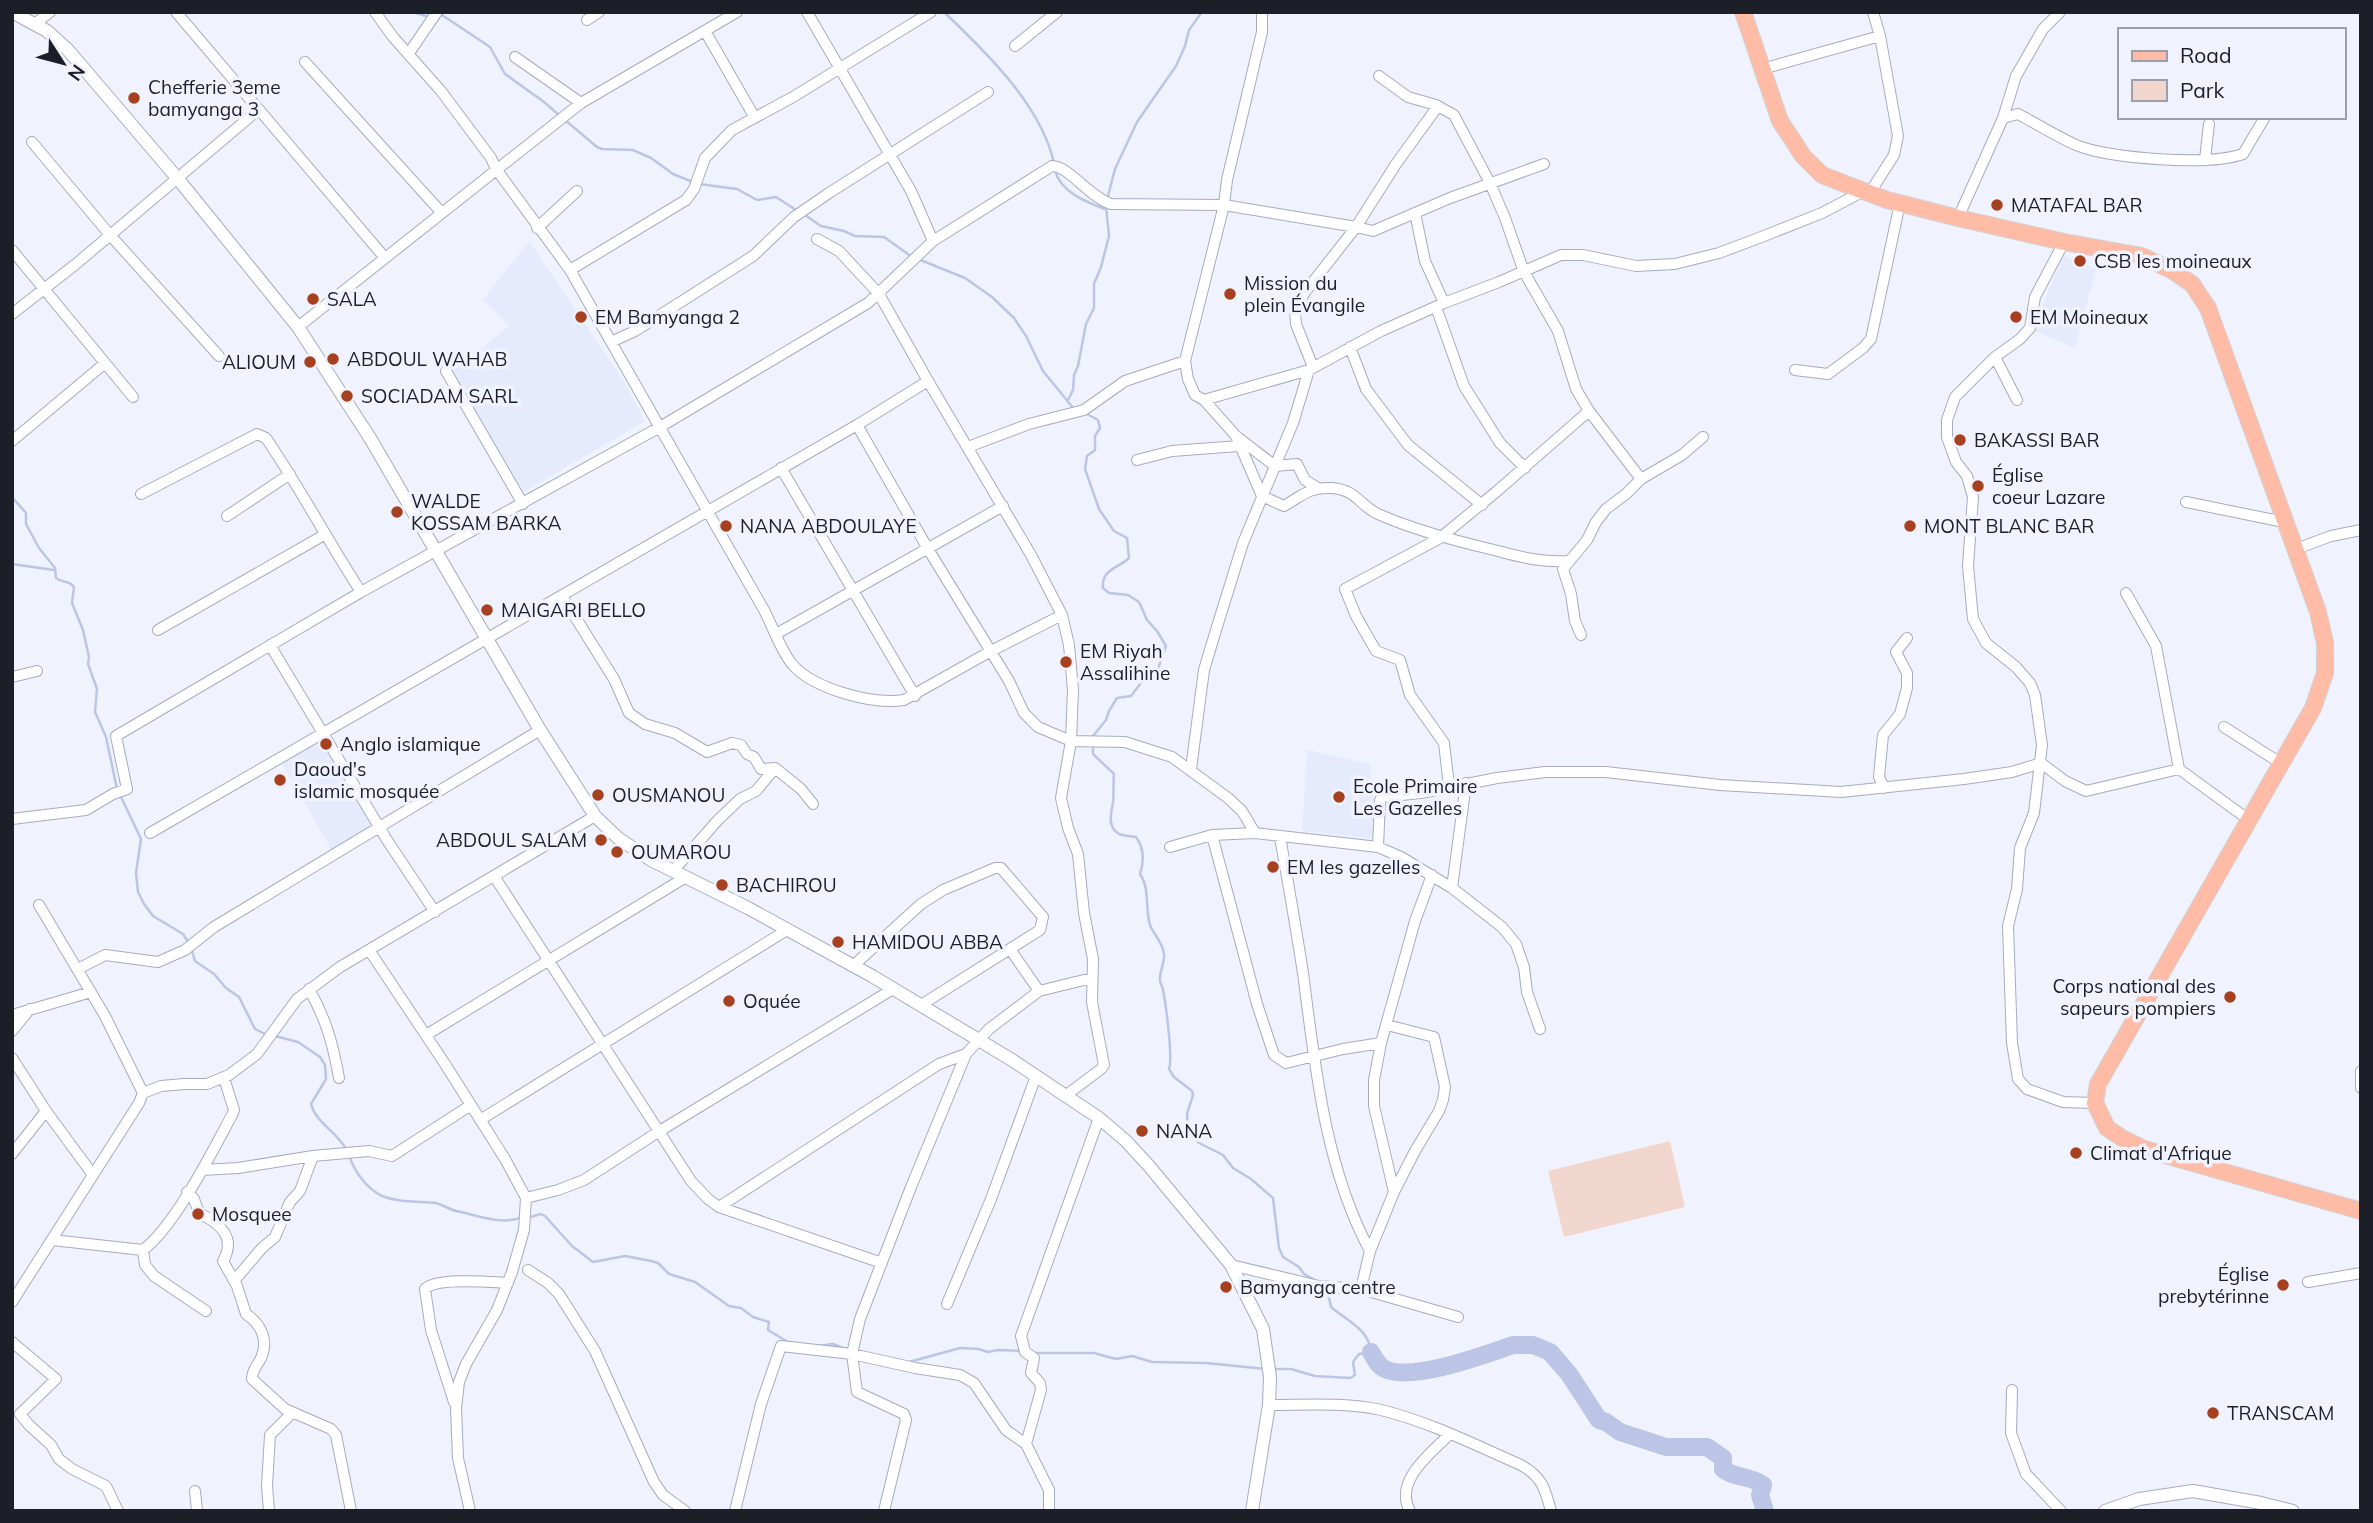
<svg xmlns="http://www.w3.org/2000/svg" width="2373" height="1523" font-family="Mulish,sans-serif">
<rect width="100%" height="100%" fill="#f0f3fd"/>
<!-- built -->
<path fill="#e5eafd" d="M529,241L622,379L645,421L522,493L450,374L509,326L483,300Z
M2063,255L2096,269L2075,348L2033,330Z
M322,740L372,826L332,851L282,763Z
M1307,750L1370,764L1377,839L1302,831Z"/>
<!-- green -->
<path fill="#f1d6ce" d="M1670,1141L1685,1207L1564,1237L1548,1171Z"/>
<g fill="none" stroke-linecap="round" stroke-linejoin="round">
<!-- stream -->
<path stroke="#bcc5e5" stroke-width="2.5" d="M413,12L429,17
M944,12C986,52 1041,105 1054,163
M439,16L442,15L490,47L505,74L544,102L560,116
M565,120L597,147L602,149L633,150L651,158L673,174L693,182
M1055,170C1060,192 1086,202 1105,209
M699,184L737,189L757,200L776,197L796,210
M1107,200L1115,169L1137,122L1176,66L1185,46L1189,30L1202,12
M805,215L821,226L844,231L855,236L884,237L912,257
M918,259L965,278L992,297L1014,318L1026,336L1043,371L1074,409
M1068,400L1073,390L1074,375L1078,366L1086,324L1094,308V284L1101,267L1109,236L1106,206
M1087,414L1098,420L1100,428L1095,436V450L1087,456L1085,469L1099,509L1114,531L1127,538L1129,558C1119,568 1101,569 1103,588L1109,593L1128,595L1139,602L1147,620L1157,631L1166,646L1156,674L1144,679L1131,696L1117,698L1109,711L1106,720L1093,736
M12,497L26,513V524L39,548L55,568L56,578C62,583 69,580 74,587L72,603L83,630L89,657L88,664L97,689L95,712L106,737L117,789
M12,564L54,570
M1093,746V754L1114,774C1113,783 1114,793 1113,803C1111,813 1107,827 1119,834C1124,836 1131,836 1136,837C1144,848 1144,862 1140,874C1150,888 1145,909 1150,925C1154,935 1163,943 1164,954C1165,963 1159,972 1160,980C1160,984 1163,987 1163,990C1166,1005 1173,1058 1169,1069L1174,1077L1192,1091L1193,1095L1187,1114L1188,1132L1199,1143L1223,1155L1233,1168L1251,1179L1273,1198L1279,1248L1283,1257L1299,1267L1304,1274L1313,1279
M120,795L141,839L136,873L138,892L144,904L153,916L183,934L188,942
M191,948L195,961L214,974L226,988L239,997L255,1029L265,1034
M275,1036L298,1042L320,1057L325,1065L326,1079L311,1104C316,1123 337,1132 346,1149
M349,1155C354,1171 366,1188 382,1196C399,1203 418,1201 436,1203C443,1205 449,1209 456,1211C476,1215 500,1225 520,1218
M527,1218L541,1214L545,1216L572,1246L593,1262L625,1256L651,1261L658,1263L669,1274L695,1282L729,1306L741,1308L753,1317L769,1322L768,1330L788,1342
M818,1346L833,1344L848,1350
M1034,1353H1094L1116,1359L1132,1356L1152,1362L1206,1363L1266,1369
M909,1362L960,1348L979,1349L988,1352L998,1350L1021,1351
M1272,1369H1291L1315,1376L1350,1378L1355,1375L1353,1362L1359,1354L1371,1352C1369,1329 1347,1321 1331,1307L1327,1289"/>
<!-- river -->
<path stroke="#bcc5e5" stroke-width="18" d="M1371,1352C1375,1359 1378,1366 1385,1369C1412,1382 1484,1355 1513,1345H1533L1550,1352L1569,1374L1599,1420L1606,1422L1620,1432L1666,1447H1707L1723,1458V1469C1735,1479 1750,1475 1763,1485L1760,1495L1765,1511"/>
<defs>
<path id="minor" d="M176,12L385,258
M375,12L393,37L441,91L491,158L496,169L570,270L764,610C773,627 780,649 792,664C813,689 873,705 904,700L991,651L1062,615
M807,12L911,191L933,241
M1262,12V32L1227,180L1224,205L1185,361L1188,379L1195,395L1204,400L1236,436L1262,496L1284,506C1302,496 1308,487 1332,488C1357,490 1359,505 1378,514C1414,530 1452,540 1490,549C1518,556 1539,563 1569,561
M587,20L599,12
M36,23L50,12
M705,31L755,118
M1015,46L1057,12
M409,53L437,12
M515,57L581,103
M305,62L441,212
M1762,69L1880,36
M1379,76L1408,97L1436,105L1454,115L1490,183L1505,218L1524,272L1558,331L1576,389L1589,411L1641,479
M2003,118L2018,114C2037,124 2056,136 2076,145C2110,159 2209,166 2243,154L2265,117
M32,142L110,235L219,356
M2205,159L2209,124
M1869,194L1894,155L1898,136L1880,36L1873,12
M1415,213L1425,261L1444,303
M1958,218L2003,118L2016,76L2043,29L2060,12
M537,228L577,191
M817,239L839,251L879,294L928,381L1031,555L1062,615L1069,645L1073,690L1071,741L1061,798L1068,828L1078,854L1084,913L1093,959L1092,1002L1104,1065L1101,1069L1065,1096
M2064,242L2035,297L2030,328L2020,339L1995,357L1955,397L1947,420V437L1956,462L1967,476L1973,497L1968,566L1973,619L1986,643L2016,667L2030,683L2035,695L2042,745L2034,813L2020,848L2017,889L2008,926L2012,1043L2018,1079L2027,1089L2063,1102L2095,1103
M12,250L133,397
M570,270L686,200L694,189L705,158L732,130L793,97L931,12
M1436,307L1464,386L1500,443L1525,468
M12,314L76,264L258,110
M298,327L581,103L737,12
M611,342L635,331L753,256L794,217L829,193L988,92
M1350,347L1366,389L1408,445L1482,505
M1995,357L2017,400
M1313,367L1296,324L1295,311L1305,292L1356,227L1396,164L1438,106
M1795,370L1828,374L1863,348L1871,339L1900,203
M446,371L523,504
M1204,400L1309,370L1381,331L1444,303L1499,282L1561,255H1583L1636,266L1675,264L1719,253L1764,236L1822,213L1862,192
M857,425L928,549L1009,681L1024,713L1038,727L1071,741L1125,742L1172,757L1228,798L1242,811L1255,833
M1236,436L1275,466L1297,464L1305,480L1318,488
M12,441L104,364
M968,447L1029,424L1084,410L1125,381L1185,361
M1137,460L1172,451L1239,446
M781,468L915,696
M141,494L257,434L266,438C300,488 328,541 361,592
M2186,502L2284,522
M227,516L290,474
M2296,549L2331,536L2361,530
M2126,593L2156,646L2179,769
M562,596L614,679L629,713L645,724L675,733L707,752L732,743L741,745L747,754L754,757L761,769L775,768L801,789L813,804
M158,630L324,535
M776,634L1003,506
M1581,635L1575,621L1571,594L1563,569L1587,540L1596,522L1606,509L1626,494L1641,479L1682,455L1703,437
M270,645L387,840L435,912
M12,677L37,671
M2224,727L2282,764
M1191,769L1204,670L1216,630L1243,543L1293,423L1309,370
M1449,786L1444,743L1410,695L1400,660L1376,651L1356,616L1345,589L1440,538L1496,492L1589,411
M1884,788L1879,777L1883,735L1900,714L1907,688V673L1896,652L1907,638
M12,819L86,810L113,794L127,789L116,736L361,592L660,427L868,303L933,241L1052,166C1069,166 1089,197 1111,204L1224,205L1356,227L1373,231L1450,198L1544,164
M150,833L857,425L928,381
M1212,835L1257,1004L1274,1055L1286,1063L1343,1049L1381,1043
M1280,837C1288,882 1296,928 1303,973C1315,1066 1325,1168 1370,1251
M1170,847L1212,835L1255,833L1378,847L1401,857L1452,888L1502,927L1516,944L1524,967L1527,992L1540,1029
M1378,847L1380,800L1382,797L1421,793L1497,778L1545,772H1606L1720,785L1841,792L1964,779L2012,772L2041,763L2065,781L2086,791L2179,769L2249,820
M673,871L718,820L740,799L756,791L775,768
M494,876L691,1181L708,1199L719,1207
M1452,888L1466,783
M1010,949L1039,991
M369,950L445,1064L505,1159L526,1198L524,1230L512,1272L497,1310L466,1364L459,1382L456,1408L458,1458L470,1511
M853,966L921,904L943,890L995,868H1001L1043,917L1040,930L921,1005
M78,969L105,955L158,962L185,950L214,927L540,730
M309,989C326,1019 333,1044 339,1078
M12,1015L91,992
M12,1031L30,1009
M426,1035L686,877
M12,1058L46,1111L93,1175
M2361,1071V1088
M143,1093L161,1086L184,1084H207L229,1075L257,1054L297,999L340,967L595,816
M480,1120L787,930
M12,1154L46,1111
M202,1170L238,1168L313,1156L369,1151L392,1156L471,1105
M187,1192L194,1199L199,1213C219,1223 237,1237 223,1261L237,1286L246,1314C261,1324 269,1340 261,1358C257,1366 252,1370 252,1379L285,1409L331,1429L336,1435L351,1511
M1394,1192L1374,1106V1080L1381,1043L1415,921L1432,875
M526,1198L558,1190L584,1180L658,1132L893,989
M52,1240L143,1250C175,1226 212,1152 232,1115L234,1110L224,1078
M143,1250L145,1265L154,1276L206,1311
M882,1263L719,1207L939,1064L966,1054
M1231,1265L1319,1286L1361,1289L1370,1251L1394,1192L1415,1151L1439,1111L1443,1100L1445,1087L1434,1037L1387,1025
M528,1270L548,1283L559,1294L595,1351L654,1482L663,1495L685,1511
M234,1281L262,1248L275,1237L290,1202L300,1191L313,1156
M2308,1282L2361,1273
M1361,1289L1458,1317
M12,1302L139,1103L143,1093L105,1016L39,905
M947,1304L991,1199L1036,1076
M12,1342L56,1379L20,1414L29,1425L51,1445L59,1459L72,1469L106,1486L118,1511
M2012,1390L2011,1433L2023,1466L2026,1474L2061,1511
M454,1402L431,1330L425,1289C436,1277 490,1282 508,1283
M1269,1405C1305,1405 1345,1402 1381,1410C1430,1422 1475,1445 1521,1465C1542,1477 1545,1488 1551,1511
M1026,1444L1041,1390L1040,1383L1031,1373L1034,1358L1025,1352L1021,1336L1099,1118
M195,1491L197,1511
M269,1511L267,1486L270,1435L292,1413
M735,1511L761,1404L781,1346L852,1354L915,1368L960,1375L974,1383L1006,1430L1026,1444L1049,1490V1511
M884,1511L906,1420L904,1414L857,1392L852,1354L860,1319L911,1187L966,1054L989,1029L1039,991L1092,978
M1410,1511C1393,1481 1432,1452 1450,1434"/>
<path id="tertiary" d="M12,12L47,31L68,50L178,179L298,327L370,438L540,730L595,816L618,838L651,860L748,908L872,976L1012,1060L1099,1118L1126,1141L1149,1166L1231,1265L1263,1329L1270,1377L1269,1405L1252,1511
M2105,1511L2139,1499L2193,1491L2261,1503L2293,1511"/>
<path id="primary" d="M1743,12L1780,121L1803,156L1822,175L1887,200L1958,218L2064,242L2142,256L2173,271L2192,284L2208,308L2318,612L2325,643V673L2313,708L2098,1084L2095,1103L2107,1128L2122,1138L2144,1149L2361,1211"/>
</defs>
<!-- minor casing -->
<use href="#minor" stroke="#a5abc3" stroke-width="12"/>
<!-- tertiary casing -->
<use href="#tertiary" stroke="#a5abc3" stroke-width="14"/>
<!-- primary casing -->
<use href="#primary" stroke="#d2d2d4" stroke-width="18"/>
<!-- minor -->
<use href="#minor" stroke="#fff" stroke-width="10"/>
<!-- tertiary -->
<use href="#tertiary" stroke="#fff" stroke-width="12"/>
<!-- primary -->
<use href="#primary" stroke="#febba6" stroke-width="16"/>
</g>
<!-- markers -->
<g fill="#a7401e" stroke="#f0f3fd" stroke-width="2.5">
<circle cx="134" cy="98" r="7"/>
<circle cx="1997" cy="205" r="7"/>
<circle cx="2080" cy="261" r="7"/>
<circle cx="1230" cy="294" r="7"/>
<circle cx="313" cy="299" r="7"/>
<circle cx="581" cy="317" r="7"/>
<circle cx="2016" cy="317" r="7"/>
<circle cx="333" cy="359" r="7"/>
<circle cx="310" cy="362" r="7"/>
<circle cx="347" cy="396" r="7"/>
<circle cx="1960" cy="440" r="7"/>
<circle cx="1978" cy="486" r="7"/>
<circle cx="397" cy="512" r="7"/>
<circle cx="726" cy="526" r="7"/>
<circle cx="1910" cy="526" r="7"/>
<circle cx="487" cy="610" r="7"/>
<circle cx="1066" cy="662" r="7"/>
<circle cx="326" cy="744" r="7"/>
<circle cx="280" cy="780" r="7"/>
<circle cx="598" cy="795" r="7"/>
<circle cx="1339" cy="797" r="7"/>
<circle cx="601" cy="840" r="7"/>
<circle cx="617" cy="852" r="7"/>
<circle cx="1273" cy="867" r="7"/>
<circle cx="722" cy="885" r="7"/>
<circle cx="838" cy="942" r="7"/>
<circle cx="2230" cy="997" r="7"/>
<circle cx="729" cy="1001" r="7"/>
<circle cx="1142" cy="1131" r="7"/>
<circle cx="2076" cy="1153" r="7"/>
<circle cx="198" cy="1214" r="7"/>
<circle cx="2283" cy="1285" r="7"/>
<circle cx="1226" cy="1287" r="7"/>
<circle cx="2213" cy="1413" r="7"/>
</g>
<g text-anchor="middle" stroke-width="7" stroke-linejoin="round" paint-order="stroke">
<!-- poi labels -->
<g font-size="19" fill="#1d1f28" stroke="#f0f3fd" text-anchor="start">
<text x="148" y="94">Chefferie 3eme<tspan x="148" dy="22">bamyanga 3</tspan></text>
<text x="2011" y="212">MATAFAL BAR</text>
<text x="2094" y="268">CSB les moineaux</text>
<text x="1244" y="290">Mission du<tspan x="1244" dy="22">plein Évangile</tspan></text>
<text x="327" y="306">SALA</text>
<text x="595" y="324">EM Bamyanga 2</text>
<text x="2030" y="324">EM Moineaux</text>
<text x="347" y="366">ABDOUL WAHAB</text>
<text x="296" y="369" text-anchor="end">ALIOUM</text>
<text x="361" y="403">SOCIADAM SARL</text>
<text x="1974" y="447">BAKASSI BAR</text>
<text x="1992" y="482">Église<tspan x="1992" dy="22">coeur Lazare</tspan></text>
<text x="411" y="508">WALDE<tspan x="411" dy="22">KOSSAM BARKA</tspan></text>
<text x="740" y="533">NANA ABDOULAYE</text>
<text x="1924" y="533">MONT BLANC BAR</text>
<text x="501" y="617">MAIGARI BELLO</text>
<text x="1080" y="658">EM Riyah<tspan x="1080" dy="22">Assalihine</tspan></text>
<text x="340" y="751">Anglo islamique</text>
<text x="294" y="776">Daoud's<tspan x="294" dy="22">islamic mosquée</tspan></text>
<text x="1353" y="793">Ecole Primaire<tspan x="1353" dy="22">Les Gazelles</tspan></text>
<text x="612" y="802">OUSMANOU</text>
<text x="587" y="847" text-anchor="end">ABDOUL SALAM</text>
<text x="631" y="859">OUMAROU</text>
<text x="1287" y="874">EM les gazelles</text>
<text x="736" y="892">BACHIROU</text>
<text x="852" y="949">HAMIDOU ABBA</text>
<text x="2216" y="993" text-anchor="end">Corps national des<tspan x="2216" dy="22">sapeurs pompiers</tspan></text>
<text x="743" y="1008">Oquée</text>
<text x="1156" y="1138">NANA</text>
<text x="2090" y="1160">Climat d'Afrique</text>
<text x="212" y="1221">Mosquee</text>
<text x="2269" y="1281" text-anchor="end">Église<tspan x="2269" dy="22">prebytérinne</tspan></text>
<text x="1240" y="1294">Bamyanga centre</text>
<text x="2227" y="1420">TRANSCAM</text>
</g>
</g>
<!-- border -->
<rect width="2373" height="1523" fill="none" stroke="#1d1f28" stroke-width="28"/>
<!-- legend -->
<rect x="2118" y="28" width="228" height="91" fill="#f0f3fd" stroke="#9c9ea8" stroke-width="2"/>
<rect x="2132" y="51" width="35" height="10" fill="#febba6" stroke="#9c9ea8" stroke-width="2"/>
<text x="2180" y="63" font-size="21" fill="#1d1f28">Road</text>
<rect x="2132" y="80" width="35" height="21" fill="#f1d6ce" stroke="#9c9ea8" stroke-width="2"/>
<text x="2180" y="98" font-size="21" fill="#1d1f28">Park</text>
<!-- north arrow -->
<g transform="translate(63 63) rotate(126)" stroke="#f0f3fd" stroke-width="5" paint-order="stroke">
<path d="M0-5L12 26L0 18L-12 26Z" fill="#1d1f28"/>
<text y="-10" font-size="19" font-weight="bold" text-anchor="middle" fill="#1d1f28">N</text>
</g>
</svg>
